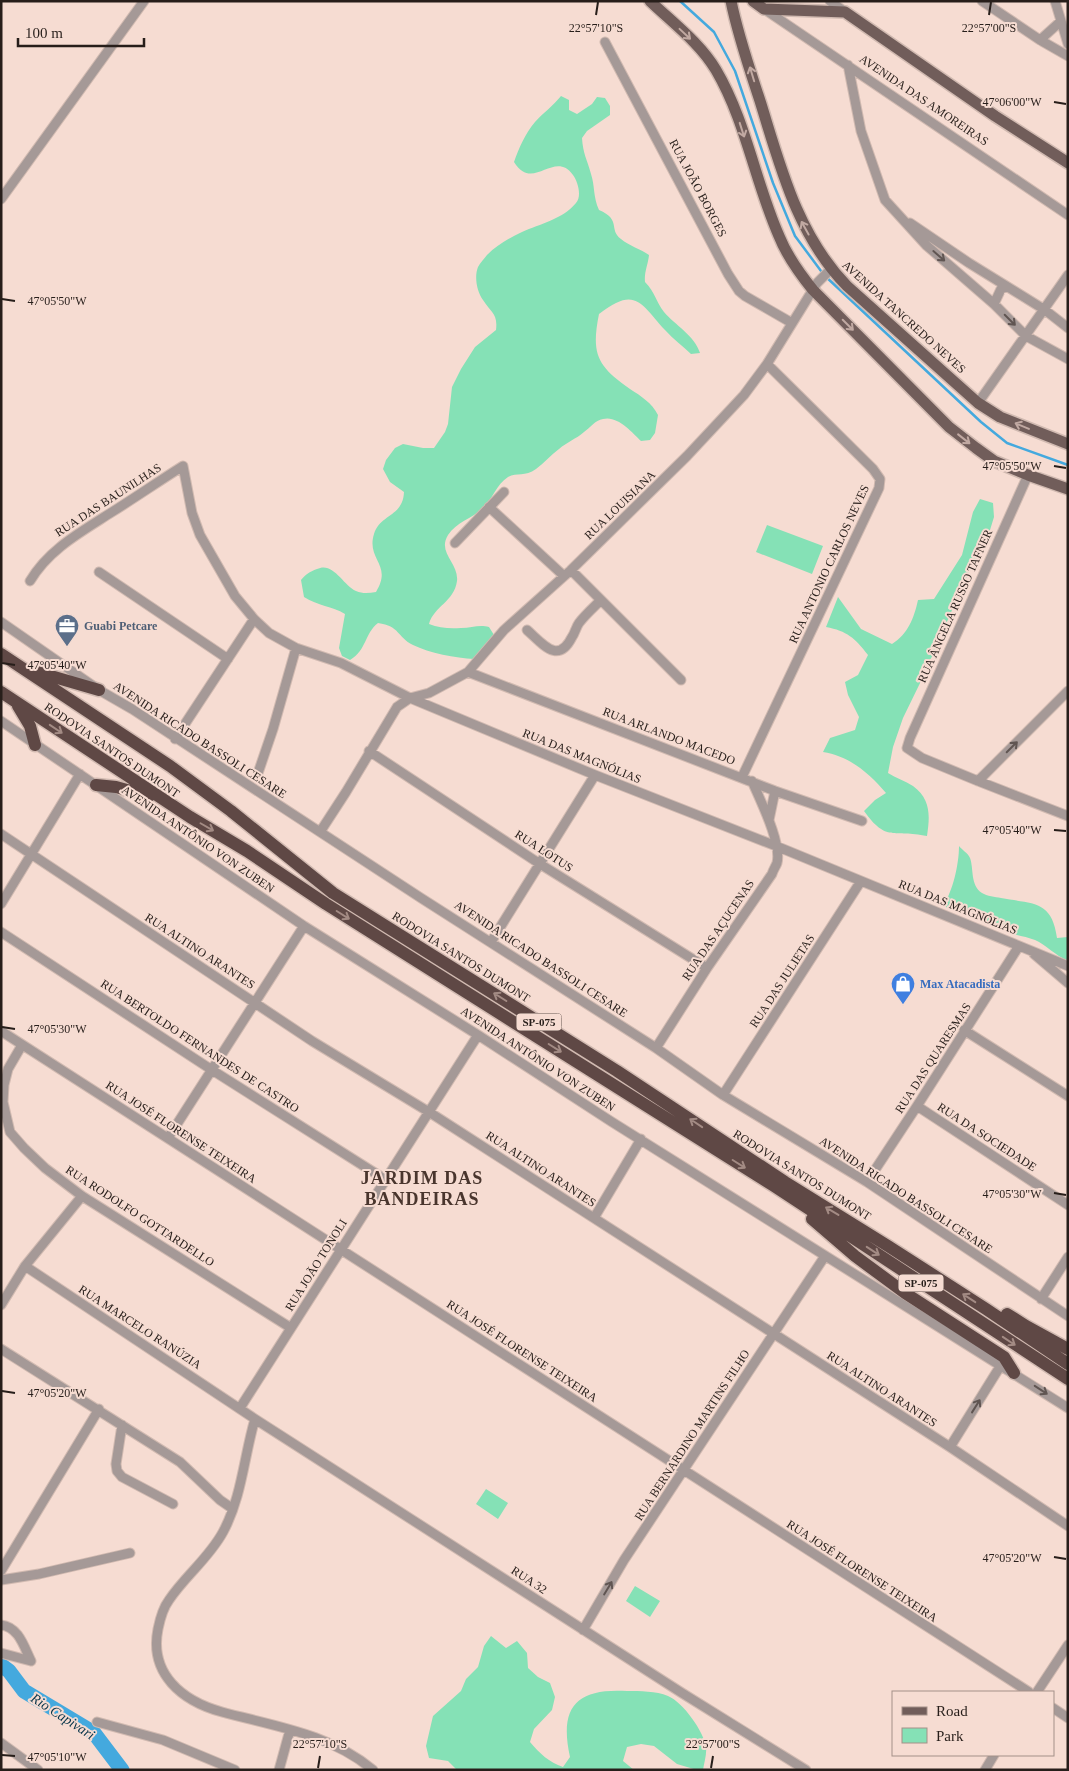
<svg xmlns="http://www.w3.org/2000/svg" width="1069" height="1771" font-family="'Times New Roman',serif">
<rect width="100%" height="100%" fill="#f6dcd2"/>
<!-- green -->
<path fill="#85e1b6" d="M561,96L569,100V110L577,114L592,104L597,97L605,98L610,106V115L587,131L582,138C583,154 587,159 591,174C595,186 593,197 599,210C622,220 608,229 621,239C629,246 641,249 649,255C648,265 644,272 645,282C655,292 656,302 664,312C675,325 695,336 700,353L691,354C683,346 673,339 665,330C641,304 636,285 599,314C591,354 597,366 630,389C641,396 652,403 658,415L655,433L650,440L641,441C632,432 617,415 603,419C595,420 590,428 584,432C576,439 567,442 559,449C551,455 544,463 536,469C525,477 517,472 508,477C496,485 493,498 484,507C474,518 456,522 448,535C437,553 459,563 457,581C454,602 434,606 429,624C439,628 450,629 461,628C472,628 479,624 489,627L494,635L490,649L474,659C456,658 429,653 413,645C397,637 400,626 378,623C364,634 367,650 350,660L342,656L339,648L345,614C332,606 318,606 304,597L301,580C306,574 309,572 317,569C333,561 343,585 356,591C363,594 369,593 376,592C393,564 366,560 374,534C380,514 403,517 404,492L390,482L383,469L386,460L395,448L403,444L423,448H434L445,432L448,424L452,387L461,369L475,347L496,330C498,313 491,313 483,300C477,292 474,277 478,267C480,263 484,259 487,255C497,245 509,238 522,232C540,224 563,219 576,203C582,196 578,182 573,175C554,149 533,193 514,162C519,148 525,134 535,122C543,113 553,106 561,96Z
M980,499L993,503L994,517L990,530L979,555L959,591L949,618L942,630L933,655L926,666L922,679L903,718L893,747L888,773C896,778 905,781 913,786C931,799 930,816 927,836C893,829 887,843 864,811L875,800L886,793C869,773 849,756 823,752L830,738L855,730L859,717L848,695L845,682L858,675L868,655C855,638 847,631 826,627L838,597L861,629L892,644C908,634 914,618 918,600L934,599L962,555L973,512Z
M767,525L823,546L812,574L756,552Z
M959,846C962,850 968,853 970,858C974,869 970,885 982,893C987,896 995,897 1001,898C1033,904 1052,900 1057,938L1068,937V961C1055,955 1046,945 1035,940C1025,936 1014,935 1004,931C984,923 964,913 943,906C953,891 959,864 959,846Z
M486,1489L508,1503L498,1519L476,1504Z
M635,1586L660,1601L650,1617L626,1601Z
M491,1636L506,1648L517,1641L527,1653L528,1668L538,1677L550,1683L555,1697L552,1710L534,1729L530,1742C540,1754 549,1762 563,1767L570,1757C559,1707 576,1688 627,1691C640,1691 656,1691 668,1696C683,1702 704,1732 706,1747C707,1754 704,1763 703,1770H697L677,1764L654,1746L641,1744L627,1747L623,1761L634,1770H457L448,1761L429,1758L426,1746L433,1716L461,1691L466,1679L478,1667L484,1646Z"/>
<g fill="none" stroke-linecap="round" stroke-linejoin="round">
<!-- stream -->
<path stroke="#44a9de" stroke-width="2.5" d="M680,1L714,32L735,71L773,183L795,236L824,275L981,422L1007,443L1068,465"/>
<!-- river -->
<path stroke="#44a9de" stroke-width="15" d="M1,1665L9,1671L24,1691L94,1733L122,1770"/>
<defs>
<path id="minor" d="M830,1L845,12
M982,1L1040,40L1068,56
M1055,1L1068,44
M764,9L1068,215
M1040,40L1061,21
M605,42L728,274L739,291L745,296L792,323
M848,65L861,131L885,200L926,245L994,304L1026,336L1068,359
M1,199L144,1
M910,223L969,263L1045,310L1068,328
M994,304L1001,289L1006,287
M978,403L1068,275
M1028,475L910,738L907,748L922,758L978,781L1068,816
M489,507L564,576
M455,543L504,492
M571,570L681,680
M99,572L228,659
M30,581C49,549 81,532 112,512C136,497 159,481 183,466L192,513L200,535L235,596L254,619L269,633L296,648L341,663L410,698L595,775L776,846L1068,966
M1,622L99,690L132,709L421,898L656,1048L723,1095L867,1182L1068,1316
M527,630C543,644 558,665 572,637C575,633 576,627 579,623C585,615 594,607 601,600
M468,672L775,791L862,821
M1,721L304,926L478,1035L612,1122L1068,1408
M175,739L254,619
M369,751L540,864L707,968
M257,776L273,729L296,648
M742,777L879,488L880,479L873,469L767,364
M978,781L1068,691
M769,820L775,791
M320,832L346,792L397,707L410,698L429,693L468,672L504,630L571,570L687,456L744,395L767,364L817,283L831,269
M1,834L312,1041L429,1112L950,1447L1068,1526
M1,904L80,774
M1,932L212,1070L386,1180
M491,942L595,775
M1034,954L1068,983
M964,1030L1068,1096
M1,1031L1029,1692
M22,1045L8,1069L4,1085L3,1102L10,1132L24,1148L45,1168L82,1196L291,1328
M656,1048L707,968L772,874C773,870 776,866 777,863C782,843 760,800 752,781
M723,1095L861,881
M917,1106L1068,1205
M168,1138L304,926
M867,1182L917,1106L1019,946
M594,1218L641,1139
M25,1266L255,1419L682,1693L806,1770
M1041,1299L1068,1257
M1,1305L25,1266L82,1196
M1,1349L180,1462L220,1500L233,1509
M240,1408L478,1035
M255,1419C244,1456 242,1497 223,1532C209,1558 185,1576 169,1600C163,1608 160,1619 158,1629C149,1674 182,1701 222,1712C274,1726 331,1734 373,1770
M122,1425L116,1464L117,1471L122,1477L173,1504
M950,1447L1001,1365
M1,1571L99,1409
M1,1580L39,1574L130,1553
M1,1625C19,1627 24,1647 31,1661
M583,1630L624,1560L825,1256
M1,1653L31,1661
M1037,1692L1068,1645
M1053,1708L1068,1718
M97,1722L163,1740L235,1770
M1,1743L38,1770
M279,1770L290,1730
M985,1770L994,1755"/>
<path id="major" d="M650,1C673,23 700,43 716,70C746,121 755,182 779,236C787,256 800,274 813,290L949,427L976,448L994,461L1028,475L1068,489
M731,1C738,36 750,70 761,104C781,169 798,236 847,286L978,403L1000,417L1068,444
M753,1L764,9L845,12L995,116L1068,163"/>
<path id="highway" d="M1,654L170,766L231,811L333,893L617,1071L785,1182L888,1246L986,1309L1068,1364
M37,672L99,690
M1,692L190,817L247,851L326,904L774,1186L1068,1379
M18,706L30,726L35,745
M96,785L116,787L149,796
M812,1219L855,1256L905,1293L1004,1357L1014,1373
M1007,1314L1026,1326L1068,1349"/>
</defs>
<!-- minor casing -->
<use href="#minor" stroke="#d1bab1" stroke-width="11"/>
<!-- major casing -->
<use href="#major" stroke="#d1bab1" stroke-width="14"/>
<!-- highway casing -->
<use href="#highway" stroke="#d1bab1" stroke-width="15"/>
<!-- minor -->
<use href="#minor" stroke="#a59997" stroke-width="9"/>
<!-- major -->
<use href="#major" stroke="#715d5a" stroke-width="11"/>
<!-- highway -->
<use href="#highway" stroke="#5f4845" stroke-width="12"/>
</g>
<!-- one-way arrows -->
<defs><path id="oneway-shaft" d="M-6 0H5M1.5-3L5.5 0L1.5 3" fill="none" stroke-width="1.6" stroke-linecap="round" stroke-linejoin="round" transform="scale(1.25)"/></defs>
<g stroke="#c1a9a2">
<use href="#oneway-shaft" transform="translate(685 34) rotate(43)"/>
<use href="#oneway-shaft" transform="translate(752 74) rotate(-107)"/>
<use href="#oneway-shaft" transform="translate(742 130) rotate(72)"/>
<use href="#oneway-shaft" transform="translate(805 228) rotate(-119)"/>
<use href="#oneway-shaft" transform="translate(848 325) rotate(45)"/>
<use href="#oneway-shaft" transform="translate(1022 426) rotate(-157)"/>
<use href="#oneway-shaft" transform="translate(964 439) rotate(38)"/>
</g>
<g stroke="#605552">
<use href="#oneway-shaft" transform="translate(939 256) rotate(41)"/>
<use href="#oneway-shaft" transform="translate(1010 320) rotate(45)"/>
<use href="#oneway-shaft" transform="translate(1012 747) rotate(-45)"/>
<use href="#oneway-shaft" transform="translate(1041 1390) rotate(33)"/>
<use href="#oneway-shaft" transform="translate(976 1406) rotate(-58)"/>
<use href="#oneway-shaft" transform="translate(608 1588) rotate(-59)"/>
</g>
<g stroke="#a38b84">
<use href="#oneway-shaft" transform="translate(56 729) rotate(34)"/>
<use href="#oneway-shaft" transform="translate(207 827) rotate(30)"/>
<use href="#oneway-shaft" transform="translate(343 915) rotate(32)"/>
<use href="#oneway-shaft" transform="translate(500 997) rotate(-148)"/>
<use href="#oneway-shaft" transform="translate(555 1048) rotate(32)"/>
<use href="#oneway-shaft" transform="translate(696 1123) rotate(-146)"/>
<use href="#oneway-shaft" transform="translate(739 1164) rotate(32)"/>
<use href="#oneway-shaft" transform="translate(832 1211) rotate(-149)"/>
<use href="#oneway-shaft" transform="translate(873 1251) rotate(33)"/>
<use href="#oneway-shaft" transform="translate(969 1298) rotate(-147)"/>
<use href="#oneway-shaft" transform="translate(1009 1341) rotate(34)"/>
</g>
<!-- ticks -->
<path fill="none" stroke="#271e1a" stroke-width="2" d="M596,15L598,2M989,15L991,2M1054,102L1066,104M2,299L15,301M1054,466L1066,468M2,663L15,665M1054,830L1066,831M2,1027L15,1029M1054,1193L1066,1195M2,1391L15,1393M1054,1557L1066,1559M2,1755L15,1756M318,1768L320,1756M711,1768L713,1756"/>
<!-- icons -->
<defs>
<symbol id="office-pin" viewBox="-11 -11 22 30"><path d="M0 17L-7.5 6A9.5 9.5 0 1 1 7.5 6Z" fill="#5c6f8a" stroke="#f6dcd2"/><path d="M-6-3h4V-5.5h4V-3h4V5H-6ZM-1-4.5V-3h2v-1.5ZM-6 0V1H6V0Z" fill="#fff"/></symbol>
<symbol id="shop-pin" viewBox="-11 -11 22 30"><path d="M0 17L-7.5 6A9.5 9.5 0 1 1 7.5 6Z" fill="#3f7fe0" stroke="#f6dcd2"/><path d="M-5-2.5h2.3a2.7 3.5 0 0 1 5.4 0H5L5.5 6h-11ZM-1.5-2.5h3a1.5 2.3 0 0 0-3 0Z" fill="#fff"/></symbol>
</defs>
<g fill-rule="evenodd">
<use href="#office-pin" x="53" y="612" width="28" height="38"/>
<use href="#shop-pin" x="889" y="970" width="28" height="38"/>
</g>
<g text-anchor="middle" stroke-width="4" stroke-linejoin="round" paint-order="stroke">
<!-- shield labels -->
<g fill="#f6dcd2" stroke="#655751" stroke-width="1">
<rect x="516.5" y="1013.5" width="45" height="17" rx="4"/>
<rect x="898.5" y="1274.5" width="45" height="17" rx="4"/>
</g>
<g font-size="11" font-weight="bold" fill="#271e1a">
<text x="539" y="1026">SP-075</text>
<text x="921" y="1287">SP-075</text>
</g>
<!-- street labels -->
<g font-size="12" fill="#271e1a" stroke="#f6dcd2">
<text transform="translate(924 100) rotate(34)" y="4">AVENIDA DAS AMOREIRAS</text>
<text transform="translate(698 188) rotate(62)" y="4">RUA JOÃO BORGES</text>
<text transform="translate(904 317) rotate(42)" y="4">AVENIDA TANCREDO NEVES</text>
<text transform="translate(108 500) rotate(-33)" y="4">RUA DAS BAUNILHAS</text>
<text transform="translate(620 505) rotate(-44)" y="4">RUA LOUISIANA</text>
<text transform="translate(829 564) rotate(-65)" y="4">RUA ANTONIO CARLOS NEVES</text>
<text transform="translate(955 606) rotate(-66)" y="4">RUA ÂNGELA RUSSO TAFNER</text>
<text transform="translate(669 736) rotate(21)" y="4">RUA ARLANDO MACEDO</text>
<text transform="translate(200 740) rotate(33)" y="4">AVENIDA RICADO BASSOLI CESARE</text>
<text transform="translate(112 750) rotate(34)" y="4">RODOVIA SANTOS DUMONT</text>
<text transform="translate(582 756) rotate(22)" y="4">RUA DAS MAGNÓLIAS</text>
<text transform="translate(198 839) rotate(34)" y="4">AVENIDA ANTÔNIO VON ZUBEN</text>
<text transform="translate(544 851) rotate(33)" y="4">RUA LOTUS</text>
<text transform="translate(958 907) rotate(22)" y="4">RUA DAS MAGNÓLIAS</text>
<text transform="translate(718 930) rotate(-56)" y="4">RUA DAS AÇUCENAS</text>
<text transform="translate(200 951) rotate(33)" y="4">RUA ALTINO ARANTES</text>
<text transform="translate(461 957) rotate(32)" y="4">RODOVIA SANTOS DUMONT</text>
<text transform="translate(541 959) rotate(33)" y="4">AVENIDA RICADO BASSOLI CESARE</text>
<text transform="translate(782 981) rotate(-57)" y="4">RUA DAS JULIETAS</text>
<text transform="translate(200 1046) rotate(33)" y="4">RUA BERTOLDO FERNANDES DE CASTRO</text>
<text transform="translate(933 1058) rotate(-57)" y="4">RUA DAS QUARESMAS</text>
<text transform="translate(538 1059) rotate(33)" y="4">AVENIDA ANTÔNIO VON ZUBEN</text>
<text transform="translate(181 1132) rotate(33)" y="4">RUA JOSÉ FLORENSE TEIXEIRA</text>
<text transform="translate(987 1137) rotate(33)" y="4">RUA DA SOCIEDADE</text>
<text transform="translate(541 1169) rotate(33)" y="4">RUA ALTINO ARANTES</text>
<text transform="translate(802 1175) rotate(32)" y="4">RODOVIA SANTOS DUMONT</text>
<text transform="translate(906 1195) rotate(33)" y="4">AVENIDA RICADO BASSOLI CESARE</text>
<text transform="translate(140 1216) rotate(33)" y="4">RUA RODOLFO GOTTARDELLO</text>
<text transform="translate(316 1265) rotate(-58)" y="4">RUA JOÃO TONOLI</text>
<text transform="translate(140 1327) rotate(33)" y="4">RUA MARCELO RANÚZIA</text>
<text transform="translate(522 1351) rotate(33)" y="4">RUA JOSÉ FLORENSE TEIXEIRA</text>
<text transform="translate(882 1389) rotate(33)" y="4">RUA ALTINO ARANTES</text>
<text transform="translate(692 1435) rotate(-57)" y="4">RUA BERNARDINO MARTINS FILHO</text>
<text transform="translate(862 1571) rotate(33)" y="4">RUA JOSÉ FLORENSE TEIXEIRA</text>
<text transform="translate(529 1580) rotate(33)" y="4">RUA 32</text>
</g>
<!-- service labels -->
<g font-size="12" font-weight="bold" fill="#4e5e75" stroke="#f6dcd2" text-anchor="start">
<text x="84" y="630">Guabi Petcare</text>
</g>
<!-- shop labels -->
<g font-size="12" font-weight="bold" fill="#366cbe" stroke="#f6dcd2" text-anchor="start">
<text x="920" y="988">Max Atacadista</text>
</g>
<!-- water labels -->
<g font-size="14" font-style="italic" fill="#063449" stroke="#f6dcd2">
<text transform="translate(63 1716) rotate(33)" y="5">Rio Capivari</text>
</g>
<!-- district labels -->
<g font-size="18" font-weight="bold" letter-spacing="1" fill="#49352d" stroke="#f6dcd2">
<text x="422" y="1184">JARDIM DAS<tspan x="422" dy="21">BANDEIRAS</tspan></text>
</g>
</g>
<g font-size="12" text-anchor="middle" fill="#271e1a" stroke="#f6dcd2" stroke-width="4" stroke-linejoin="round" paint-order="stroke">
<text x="596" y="32">22°57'10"S</text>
<text x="989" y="32">22°57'00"S</text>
<text x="1012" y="106">47°06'00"W</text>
<text x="57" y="305">47°05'50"W</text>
<text x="1012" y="470">47°05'50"W</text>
<text x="57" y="669">47°05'40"W</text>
<text x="1012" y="834">47°05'40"W</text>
<text x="57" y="1033">47°05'30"W</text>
<text x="1012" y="1198">47°05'30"W</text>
<text x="57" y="1397">47°05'20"W</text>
<text x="1012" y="1562">47°05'20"W</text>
<text x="320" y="1748">22°57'10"S</text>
<text x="713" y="1748">22°57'00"S</text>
<text x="57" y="1761">47°05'10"W</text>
</g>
<!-- border -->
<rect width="1069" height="1771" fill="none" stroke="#271e1a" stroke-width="5"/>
<!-- legend -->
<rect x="892" y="1691" width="162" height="65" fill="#f6dcd2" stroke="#a39088"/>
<rect x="902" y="1707" width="25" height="8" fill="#715d5a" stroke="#a39088"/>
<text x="936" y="1716" font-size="15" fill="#271e1a">Road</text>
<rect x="902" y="1728" width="25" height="15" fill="#85e1b6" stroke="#a39088"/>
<text x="936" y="1741" font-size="15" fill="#271e1a">Park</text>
<!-- scale -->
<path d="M18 38v8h126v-8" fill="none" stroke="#271e1a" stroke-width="2.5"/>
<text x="25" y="38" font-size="15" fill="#271e1a" stroke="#f6dcd2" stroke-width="4" paint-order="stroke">100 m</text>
</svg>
